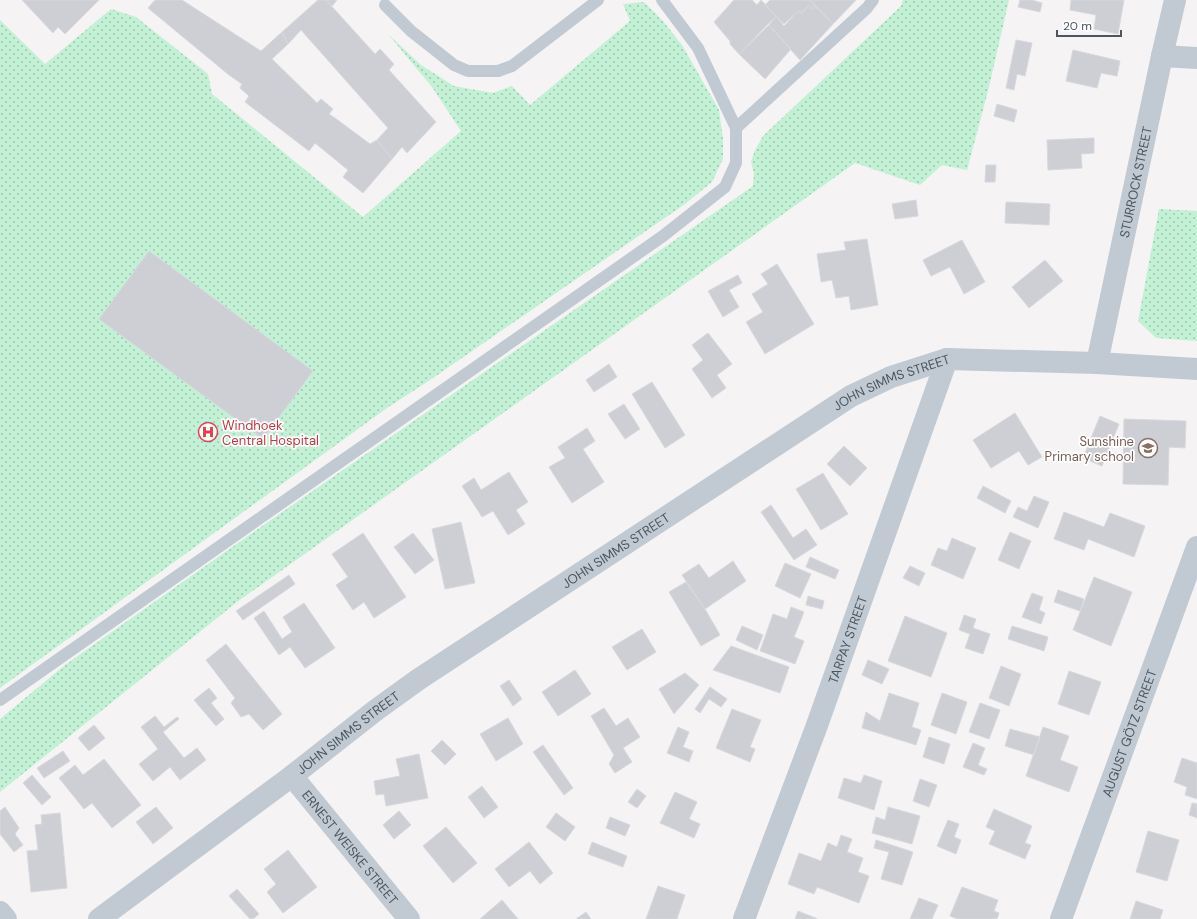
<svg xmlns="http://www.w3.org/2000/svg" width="1197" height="919" font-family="'DM Sans',sans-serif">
<defs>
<pattern id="green-dots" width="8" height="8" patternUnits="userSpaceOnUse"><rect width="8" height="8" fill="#c3f1d5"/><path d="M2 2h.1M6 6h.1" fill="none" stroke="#a0c6b0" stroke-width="1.8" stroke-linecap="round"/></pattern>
</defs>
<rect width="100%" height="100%" fill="#f5f3f3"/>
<!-- green -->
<path fill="url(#green-dots)" d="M903,0H1009L988,91L967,170L942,165L920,185L855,163L237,602L0,792V719L65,665L255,531L753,186L754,173L751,162L755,150L763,136L901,6Z
M644,2L663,21L682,45L719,110L723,139V159L712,182L685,204L433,378L387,408L0,688V20L45,64L111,9L136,17L208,74L212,94L363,217L461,131L432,87L388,34L421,65L454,86L493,93L512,86L530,105L630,21L623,4Z
M1159,209L1197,211V341L1156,338L1138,321Z"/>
<!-- building -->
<path fill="#cdcfd5" stroke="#d7d9de" d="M22,0H99L65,34L58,27L53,33Z
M155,0H182L261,51L282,32L288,44L272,59L317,103L321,99L333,109L329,114L335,118L370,144L377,140L392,159L363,193L343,177L348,170L315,143L309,151L245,102L249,96L240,88L242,84L229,75L148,8Z
M318,0H326L375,54L380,49L394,64L389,70L436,122L407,153L402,147L392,159L377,140L388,128L301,30L288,44L282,32Z
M326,0H337L332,6Z
M734,0H752L757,5L761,0L776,16L739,54L730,44V41L714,22Z
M770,0H809L816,6L813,9L809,5L802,13L798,11L784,24L765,5Z
M809,0H856L833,24Z
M1020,0H1032L1042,3L1040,12L1018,7Z
M1071,0H1124L1118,34L1094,29L1096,15L1070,10Z
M809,5L813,9L816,6L833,24L800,60L769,25L776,16L784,26L798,11L802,13Z
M769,25L791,49L765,79L739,54Z
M1016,40L1032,43L1025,76L1017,74L1014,90L1006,88Z
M1073,50L1120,61L1117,76L1101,73L1097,88L1066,81Z
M997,104L1017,110L1014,122L994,116Z
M1094,138V153L1081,154L1082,168L1048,170L1047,140Z
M986,165H996L995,182H985Z
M916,200L918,216L895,219L892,204Z
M1006,202L1050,204L1049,225L1005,223Z
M867,239L878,305L851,310L849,296L836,298L832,280L821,282L817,254L846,250L844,242Z
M962,240L985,282L964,294L950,267L931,276L923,260Z
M149,251L313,371L263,439L99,319Z
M1045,260L1063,281L1029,308L1012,287Z
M777,264L814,324L765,354L746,322L763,312L752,294L768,284L761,274Z
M738,275L742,283L729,290L739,307L723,317L708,291Z
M708,333L732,364L717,375L726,388L712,398L692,369L703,360L692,345Z
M609,364L617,377L594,392L586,380Z
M652,382L685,435L665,448L632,394Z
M624,404L640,429L625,439L608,414Z
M1015,413L1042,457L1028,465L1019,451L991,468L973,440Z
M1100,416L1119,424L1102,466L1083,458Z
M1124,419L1186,421L1185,448L1169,447L1168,485L1123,484Z
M587,428L595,441L583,449L604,482L572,503L549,467L565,458L558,447Z
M844,446L867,468L850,486L827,464Z
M509,472L528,502L516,510L525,524L508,535L493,511L482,517L462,486L474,478L481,490Z
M823,473L848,514L821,530L796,489Z
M983,486L1011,501L1005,513L977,498Z
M1034,496L1049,502L1038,528L1013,517L1018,507L1027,511Z
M771,505L793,538L806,529L817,545L794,560L761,512Z
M1064,512L1104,527L1110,513L1145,526L1134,557L1088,539L1084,550L1054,539Z
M461,522L475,583L445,589L432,529Z
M1010,532L1031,541L1019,569L998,560Z
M363,533L406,597L374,618L364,602L353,610L336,585L348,577L332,554Z
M413,533L434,560L415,574L394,547Z
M952,538L976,548L963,579L931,565L938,548L947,551Z
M810,557L839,570L835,579L806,567Z
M733,561L746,581L705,609L682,575L699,564L709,578Z
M785,563L811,574L800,598L775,586Z
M910,566L925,573L919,586L903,578Z
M289,575L295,584L243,620L236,611Z
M1094,577L1132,592L1111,646L1073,630Z
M686,582L705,609L720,635L701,646L669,592Z
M1058,590L1084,599L1080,611L1054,602Z
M1032,593L1043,597L1039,610L1045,613L1041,624L1022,617Z
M808,596L824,601L822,609L806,605Z
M304,603L335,648L305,668L290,647L279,655L254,618L264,611L282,639L292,632L283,617Z
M791,607L804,612L794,637L804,641L795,664L760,651L773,614L787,619Z
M964,615L976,619L973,628L990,634L983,654L965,648L970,634L959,630Z
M905,616L947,633L931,677L888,661Z
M742,626L763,635L757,650L736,640Z
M1012,626L1048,637L1044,651L1008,639Z
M642,629L656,652L627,670L612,647Z
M226,644L282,714L263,730L249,714L241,717L231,703L235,698L206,660Z
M731,646L789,667L780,693L713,670Z
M868,660L889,669L882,684L862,675Z
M1001,666L1021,674L1009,706L989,698Z
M575,670L591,694L558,716L542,692Z
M1069,671L1101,682L1089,715L1058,704Z
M685,673L699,685L674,714L659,689Z
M509,680L522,699L513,706L500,686Z
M710,687L727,699L721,707L709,699L700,713L695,709Z
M209,688L217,698L211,703L224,719L216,726L194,700Z
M889,693L919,703L912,727L921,730L916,745L862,728L866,712L880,721Z
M942,693L967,702L956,734L931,725Z
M980,703L1000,710L989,739L969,732Z
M604,708L616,726L628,718L640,737L623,748L632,762L615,773L609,764L614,755L591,716Z
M732,709L761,720L750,747L755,749L750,762L716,748Z
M155,716L164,727L177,717L179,719L163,732L184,758L197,748L206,760L180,780L170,767L153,781L139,764L158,749L141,727Z
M508,718L523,744L496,761L480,734Z
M94,725L105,738L89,751L78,738Z
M678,727L689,732L683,747L693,751L689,762L667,753Z
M1043,727L1069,736L1060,760L1078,767L1069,792L1026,776Z
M1010,729L1040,737L1034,755L1005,746Z
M929,737L950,744L944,764L923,757Z
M442,740L456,754L445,765L431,751Z
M973,743L985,748L978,765L987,769L984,775L963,767Z
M543,745L573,788L564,795L533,752Z
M63,751L70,761L44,778L37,768Z
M419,754L428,798L386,806L384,794L376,795L374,781L400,776L396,759Z
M1182,758L1197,763V799L1185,795L1187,787L1174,782Z
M104,759L141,805L112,828L92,803L84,809L59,778L75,765L83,775Z
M32,775L51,797L42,805L23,783Z
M864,775L882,781L874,810L838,798L844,778L861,783Z
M920,779L937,785L929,807L913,801Z
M482,786L498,807L484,818L468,797Z
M637,789L646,796L637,808L628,802Z
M675,792L697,802L689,819L700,824L694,838L660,823Z
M1192,803L1197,804V818L1189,815Z
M5,807L19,828L15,834L23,845L14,852L0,834V811Z
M156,807L173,828L153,844L136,822Z
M888,807L920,816L912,844L872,833L876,817L885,820Z
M994,809L1032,826L1025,843L1031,845L1025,859L989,844L995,831L986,827Z
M399,811L411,825L394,839L383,825Z
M60,813L67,888L31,892L27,851L38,850L35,825L42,824L41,815Z
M556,813L575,827L565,841L546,827Z
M610,817L630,825L625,836L606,828Z
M948,820L959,824L954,837L961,840L956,854L937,846Z
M446,827L477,863L453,883L423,846Z
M1148,831L1179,840L1167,881L1136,872Z
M841,835L852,839L847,852L863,858L858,872L869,876L859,903L817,887L814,894L788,884L799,853L821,861L828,843L837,847Z
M876,840L913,852L902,885L881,879L889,852L874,848Z
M529,842L553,873L540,884L530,871L509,887L495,869Z
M592,842L627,856L623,867L588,854Z
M288,850L317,887L283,913L267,892L276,884L264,869Z
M658,886L685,895L677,919H646Z
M962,887L998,900L994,911L999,913L997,919H957L950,916Z
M237,889L259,914L253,919H250L229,896Z
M919,898L938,905L932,919H910Z
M502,900L518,919H480Z
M1136,901L1163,910L1160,919H1130Z
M798,911L818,919H795Z
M586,912L591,919H576Z"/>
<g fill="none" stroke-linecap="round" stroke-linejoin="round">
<!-- service -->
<path stroke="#c1cad2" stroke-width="12" d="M385,5L411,31L454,65L468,71H498L512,66L598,0
M736,128L867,8L873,0
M0,700L663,236L725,187L736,163V128L698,48L662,0"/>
<!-- minor -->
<g stroke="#c1cad2" stroke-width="22">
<path d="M1162,56L1197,58"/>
<path id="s1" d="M1097,363L1162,56L1175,0"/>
<path id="s2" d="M292,776L409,919"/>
<path d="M0,912L6,919"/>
<path id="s3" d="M99,919L292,776L376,710L419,679L851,396L891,377L947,359L1097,363L1197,369"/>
<path id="s4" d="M744,919L816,728L947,359"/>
<path id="s5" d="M1061,919L1197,547"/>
</g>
</g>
<!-- icons -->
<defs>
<symbol id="hospital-ring" viewBox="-11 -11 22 22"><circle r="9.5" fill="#fff" stroke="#e0444e" stroke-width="1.5"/><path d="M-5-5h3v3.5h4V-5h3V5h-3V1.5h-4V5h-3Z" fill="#e0444e"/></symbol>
<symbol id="school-ring" viewBox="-11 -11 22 22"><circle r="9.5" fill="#fff" stroke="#8d6e63" stroke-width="1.5"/><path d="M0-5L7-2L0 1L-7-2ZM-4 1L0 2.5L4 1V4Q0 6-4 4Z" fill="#8d6e63"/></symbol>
</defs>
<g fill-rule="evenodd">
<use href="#hospital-ring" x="197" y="421" width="22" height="22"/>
<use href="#school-ring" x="1137" y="437" width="22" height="22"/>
</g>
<g text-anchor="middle" stroke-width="3.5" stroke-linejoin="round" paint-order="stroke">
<!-- street labels -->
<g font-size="13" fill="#4a5661" stroke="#fff">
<text dy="5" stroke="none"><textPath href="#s1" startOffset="185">STURROCK STREET</textPath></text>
<text dy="5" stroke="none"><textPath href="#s3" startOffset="959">JOHN SIMMS STREET</textPath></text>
<text dy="5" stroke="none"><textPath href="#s3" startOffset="635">JOHN SIMMS STREET</textPath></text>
<text dy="5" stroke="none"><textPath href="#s4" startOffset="298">TARPAY STREET</textPath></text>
<text dy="5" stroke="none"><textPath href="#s3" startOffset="311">JOHN SIMMS STREET</textPath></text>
<text dy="5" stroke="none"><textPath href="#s5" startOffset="198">AUGUST GÖTZ STREET</textPath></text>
<text dy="5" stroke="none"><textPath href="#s2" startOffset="92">ERNEST WEISKE STREET</textPath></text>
</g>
<!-- health labels -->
<g font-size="13" fill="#be3a42" stroke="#fff" text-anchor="start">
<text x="222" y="430">Windhoek<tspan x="222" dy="15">Central Hospital</tspan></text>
</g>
<!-- education labels -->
<g font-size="13" fill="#785e54" stroke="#fff" text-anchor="end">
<text x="1134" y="446">Sunshine<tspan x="1134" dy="15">Primary school</tspan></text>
</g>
</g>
<!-- scale -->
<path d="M1057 30v6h64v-6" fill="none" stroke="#4a5661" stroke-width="2"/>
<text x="1063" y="30" font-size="12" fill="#4a5661" stroke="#ffffff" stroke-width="3" paint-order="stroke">20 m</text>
</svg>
